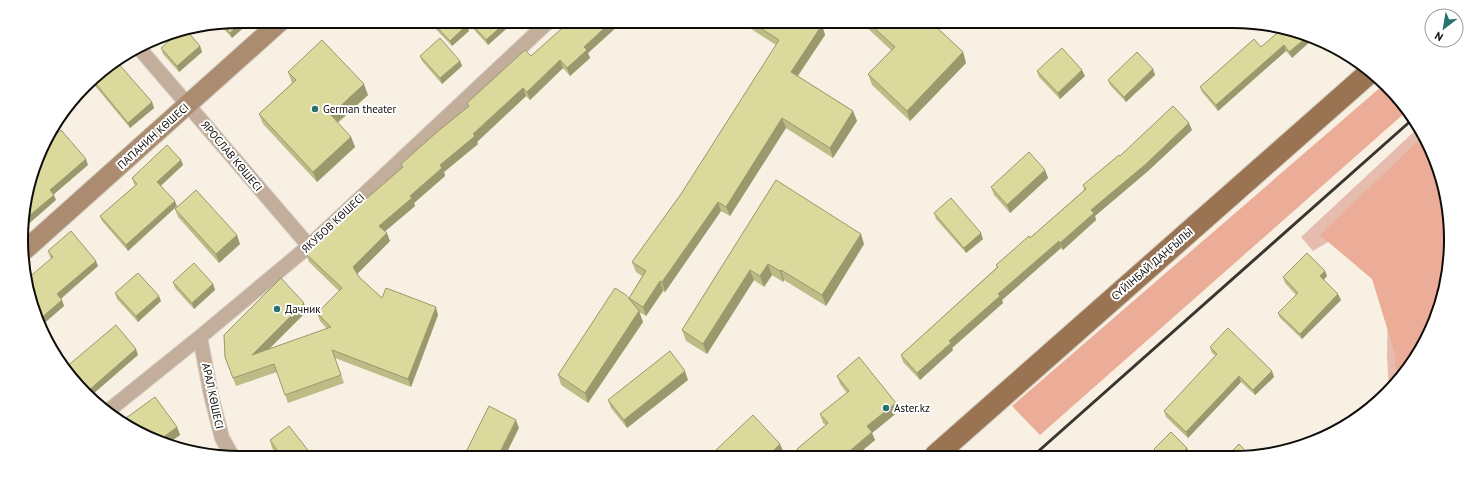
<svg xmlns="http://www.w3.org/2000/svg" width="1472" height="479" font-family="'PT Sans',sans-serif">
<rect width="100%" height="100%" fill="#f7f0e3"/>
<!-- green -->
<path fill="#e5bcad" d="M1418,128L1447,197V282L1422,349L1389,391L1387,356L1389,233L1328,242L1313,251L1301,237Z"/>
<!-- forest -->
<path fill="#ebad97" d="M1382,86L1407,111L1040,435L1012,406Z
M1422,137L1447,197V282L1422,349L1396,382L1395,354L1372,279L1320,235Z"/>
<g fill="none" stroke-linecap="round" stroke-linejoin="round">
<defs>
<path id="minor" d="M139,48L309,246
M200,337L211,395L222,438L231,454
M108,411L200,337L309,246L548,22"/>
<path id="secondary" d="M25,250L281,21"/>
<path id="primary" d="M936,455L1369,73"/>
</defs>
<!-- minor casing -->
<use href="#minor" stroke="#d2ccc0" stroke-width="16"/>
<!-- secondary casing -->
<use href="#secondary" stroke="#d2ccc0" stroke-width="21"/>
<!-- primary casing -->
<use href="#primary" stroke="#d2ccc0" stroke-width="24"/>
<!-- minor -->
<use href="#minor" stroke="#c3ad9b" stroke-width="14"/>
<!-- secondary -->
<use href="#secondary" stroke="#ab8c71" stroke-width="19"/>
<!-- primary -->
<use href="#primary" stroke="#9a7452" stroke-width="22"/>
<!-- rail -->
<path stroke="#393630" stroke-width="3" d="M1033,456L1414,118"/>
</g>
<!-- wall -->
<path fill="#bdbb86" d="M240,21H251L232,38L220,25Z
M388,22H403L395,29Z
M429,22H464L469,31L452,46Z
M467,22H511L505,28L506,29L488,45L468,23Z
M569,22L620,23V24L588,53L590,58L570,76L563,68L530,100L526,96L477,142L478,144L444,172L445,176L414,203L415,206L385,231L390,241L357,274L359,277L382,298L438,315L411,387L335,358L344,383L288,403L277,372L236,386L225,357L307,311L269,349L327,329L320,321L317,313L339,291L309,262L306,254L359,205L402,168L401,164L468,107L467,103L531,56Z
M736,23H819L822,25L825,35L798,76L853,111L857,121L833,158L786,128L730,216L721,211L665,292L663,291L646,316L639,312L643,322L588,403L561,385L558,375L629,298L642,276L636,272L632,262L681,194L776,45L748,27L746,29Z
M863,24H933L963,52L966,63L910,121L872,85L868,74L891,50Z
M1283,28L1292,58L1286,51L1218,111L1202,92L1200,87L1261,47Z
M200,46L202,52L179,72L163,54L161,48Z
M420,56L460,61L462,66L442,84L422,61Z
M1153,69L1155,75L1126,102L1110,85L1108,80Z
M1037,71L1085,76L1060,99L1039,77Z
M288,72L368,95L338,123L351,137L355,147L317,182L263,124L259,114L292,83Z
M95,75L152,102L154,108L130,128L91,81Z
M1192,130L1148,171L1095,216L1096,220L1063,250L1061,248L1002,300L1003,303L952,348L953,350L920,380L903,362L901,355L997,267L996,265L1030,238L1084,190L1083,185L1120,156Z
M181,160L183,165L161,186L177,206L128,251L102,221L100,216L136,185L134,184L132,178Z
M1045,170L1048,178L1010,213L994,195L991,187Z
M776,180L864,244L826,306L784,280L783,282L772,275L764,287L754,280L707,354L686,341L682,330Z
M175,209L240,244L219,263L178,217Z
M934,213L983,239L966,253L936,219Z
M48,251L98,266L61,299L64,306L42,325L28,296L51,259L50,257Z
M1325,271L1327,276L1324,280L1341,300L1302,339L1280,318L1278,313L1296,295L1285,283L1283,277Z
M173,282L213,284L215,290L194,309L175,288Z
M115,293L161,301L138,322L117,299Z
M1210,347L1272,371L1274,377L1255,395L1241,382L1188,438L1166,417L1164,411L1216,356L1212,353Z
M837,376L899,411L872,433L875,440L857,455H799L797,449L826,425L823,423L820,414L847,393L840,384Z
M688,380L627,428L611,408L608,400Z
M126,418L177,427L180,435L170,442L129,426Z
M270,440L311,454H277L272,448Z
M1187,448L1190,454L1188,456H1157L1156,454L1154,449Z
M716,450L785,455H718Z"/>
<!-- shaded-wall -->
<path fill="#9a986d" d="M243,21H251L232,38L230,33Z
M395,22H403L395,29L393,23Z
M503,22H511L505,28L506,29L488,45L486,40Z
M610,23H620V24L588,53L590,58L570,76L567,68L584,47Z
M744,23H746L748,27L746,29Z
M467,25L469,31L452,46L450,41Z
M822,25L825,35L794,81L791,72Z
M1306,38L1312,40L1292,58L1289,52Z
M1284,45L1286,51L1218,111L1216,105Z
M200,46L202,52L179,72L177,66Z
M963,52L966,63L910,121L907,111Z
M560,60L563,68L530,100L527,92Z
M460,61L462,66L442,84L440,78Z
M1153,69L1155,75L1126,102L1124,97Z
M1082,70L1085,76L1060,99L1058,93Z
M364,84L368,95L334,125L331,115Z
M523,88L526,96L477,142L478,144L444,172L445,176L414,203L415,206L382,234L379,226L410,196L440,165Z
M152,102L154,108L130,128L128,123Z
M853,111L857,121L833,158L830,148Z
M782,118L786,128L730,216L726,207Z
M1189,123L1192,130L1148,171L1095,216L1096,220L1063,250L1060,243L1091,210Z
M351,137L355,147L317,182L313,172Z
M86,159L88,165L52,196L50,190Z
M181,160L183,165L159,187L157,182Z
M1045,170L1048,178L1010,213L1007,205Z
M54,195L56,200L24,228L23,221Z
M175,201L177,206L128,251L126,245Z
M718,202L721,211L665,292L662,282Z
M387,233L390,241L356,275L353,267Z
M981,233L983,239L966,253L964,248Z
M861,234L864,244L826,306L822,295Z
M237,235L240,244L219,263L216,254Z
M1059,241L1061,248L1002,300L1003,303L952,348L953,350L920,380L917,373L949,341L998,294Z
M96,261L98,266L59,300L57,294Z
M768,264L772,275L764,287L760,276Z
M750,270L754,280L707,354L703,344Z
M781,270L784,280L783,282L780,271Z
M1325,271L1327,276L1322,281L1320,276Z
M660,281L663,291L646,316L643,307Z
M213,284L215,290L194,309L192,303Z
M1338,294L1341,300L1302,339L1300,334Z
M159,296L161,301L138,322L136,316Z
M62,300L64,306L42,325L39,320Z
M304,303L307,311L255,363L252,355Z
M436,307L438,315L411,387L408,379Z
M639,311L643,322L588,403L585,393Z
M136,349L138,355L92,395L88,391Z
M685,371L688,380L627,428L624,420Z
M1272,371L1274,377L1255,395L1253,390Z
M1239,376L1241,382L1188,438L1186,432Z
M896,403L899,411L872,433L875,440L857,455H845L867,426Z
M516,420L519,428L506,454H499Z
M177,427L180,435L170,442L161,439Z
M780,444L785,455H769Z
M1187,448L1190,454L1188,456H1180Z"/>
<!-- building -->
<path fill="#dcd99c" stroke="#9a986d" d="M240,21H243L230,33L223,24Z
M432,22H464L467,25L450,41Z
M470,22H503H502L504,24L486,40Z
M569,22L610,23L584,47L587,50L567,68L560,60L527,92L523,88L473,134L475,136L440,165L442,168L410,196L412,198L379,226L387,233L353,267L359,277L382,298L386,288L436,307L408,379L332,350L341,375L285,395L274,364L233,378L225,357L224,335L281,278L304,303L252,355L331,327L317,313L342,288L306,254L356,203L359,205L403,167L401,164L437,132L469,106L467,103L525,50L531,56Z
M753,23H819L822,25L791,72L853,111L830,148L782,118L726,207L718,202L662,282L660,281L643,307L629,298L646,271L632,262L681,194L779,40Z
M870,24H933L963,52L907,111L868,74L895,47Z
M1283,28L1306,38L1289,52L1284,45L1216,105L1200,87L1254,39L1261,47Z
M187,31L200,46L177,66L161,48L178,33Z
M440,38L460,61L440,78L420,56Z
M322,40L364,84L331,115L351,137L313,172L259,114L296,80L288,72Z
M1062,48L1082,70L1058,93L1037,71Z
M1137,52L1153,69L1124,97L1108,80Z
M117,62L152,102L128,123L92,79L95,75Z
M1173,106L1189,123L1146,164L1091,210L1094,213L1060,243L1059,241L998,294L1000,296L949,341L951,343L917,373L901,355L998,267L996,265L1029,236L1030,238L1086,189L1083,185L1119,155L1120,156Z
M61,130L86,159L50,190L54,195L23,221V211L39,156L42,154L40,153L43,145Z
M167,145L181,160L157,182L175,201L126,245L100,216L137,184L132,178Z
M1029,152L1045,170L1007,205L991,187Z
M776,180L861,234L822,295L781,270L780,271L768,264L760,276L750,270L703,344L682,330Z
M196,190L237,235L216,254L175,209Z
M951,198L981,233L964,248L934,213Z
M71,231L96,261L57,294L62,300L39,320L28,296L27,279L53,257L48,251Z
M1307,253L1325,271L1320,276L1338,294L1300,334L1278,313L1298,293L1283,277Z
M194,263L213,284L192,303L173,282Z
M138,273L159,296L136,316L115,293Z
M615,288L626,295L639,311L585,393L558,375Z
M116,325L136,349L88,391L65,368Z
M1228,328L1272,371L1253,390L1239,376L1186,432L1164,411L1217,354L1210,347Z
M670,351L685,371L624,420L608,400Z
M859,357L896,403L867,426L872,432L845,455H829L827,454L826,455H802L797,449L828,423L820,414L849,391L837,376Z
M155,397L177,427L161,439L134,428L126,418Z
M489,406L516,420L499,454H465Z
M753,415L780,444L769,455H720L716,450Z
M289,426L311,454H280L270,440Z
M1171,432L1187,448L1180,456H1159L1160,455L1154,449Z
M1239,444L1250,456H1227Z"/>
<!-- markers -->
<g fill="#27726f" stroke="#fff" stroke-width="1.5">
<circle cx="315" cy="109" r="4"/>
<circle cx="277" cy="309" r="4"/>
<circle cx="886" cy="408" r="4"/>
</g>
<g text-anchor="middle" stroke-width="4" stroke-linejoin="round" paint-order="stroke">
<!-- poi labels -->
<g font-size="11" fill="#0f0d09" stroke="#fff" text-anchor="start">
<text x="323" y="113">German theater</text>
<text x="285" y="313">Дачник</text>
<text x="894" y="412">Aster.kz</text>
</g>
<!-- street labels -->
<g font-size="11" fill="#0f0d09" stroke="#fff">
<text transform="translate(153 136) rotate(-42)" y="4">ПАПАНИН КӨШЕСІ</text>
<text transform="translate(232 156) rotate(50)" y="4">ЯРОСЛАВ КӨШЕСІ</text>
<text transform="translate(333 223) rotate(-43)" y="4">ЯКУБОВ КӨШЕСІ</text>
<text transform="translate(1152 264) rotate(-41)" y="4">СҮЙІНБАЙ ДАҢҒЫЛЫ</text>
<text transform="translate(213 396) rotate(78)" y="4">АРАЛ КӨШЕСІ</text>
</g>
</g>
<!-- crop -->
<path d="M0 0H1472V479H0ZM239 28H1233A211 211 0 0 1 1444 239V240A211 211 0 0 1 1233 451H239A211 211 0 0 1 28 240V239A211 211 0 0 1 239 28Z" fill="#fff" fill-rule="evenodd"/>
<path fill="none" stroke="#0f0d09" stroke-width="2" d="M239 28H1233A211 211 0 0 1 1444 239V240A211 211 0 0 1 1233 451H239A211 211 0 0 1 28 240V239A211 211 0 0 1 239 28Z"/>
<!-- north arrow -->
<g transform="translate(1444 28) rotate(211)"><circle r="19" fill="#ffffff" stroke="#9f9e9d"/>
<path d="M0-3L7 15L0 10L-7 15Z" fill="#27726f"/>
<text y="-6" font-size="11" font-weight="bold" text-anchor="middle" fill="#0f0d09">N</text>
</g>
</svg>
